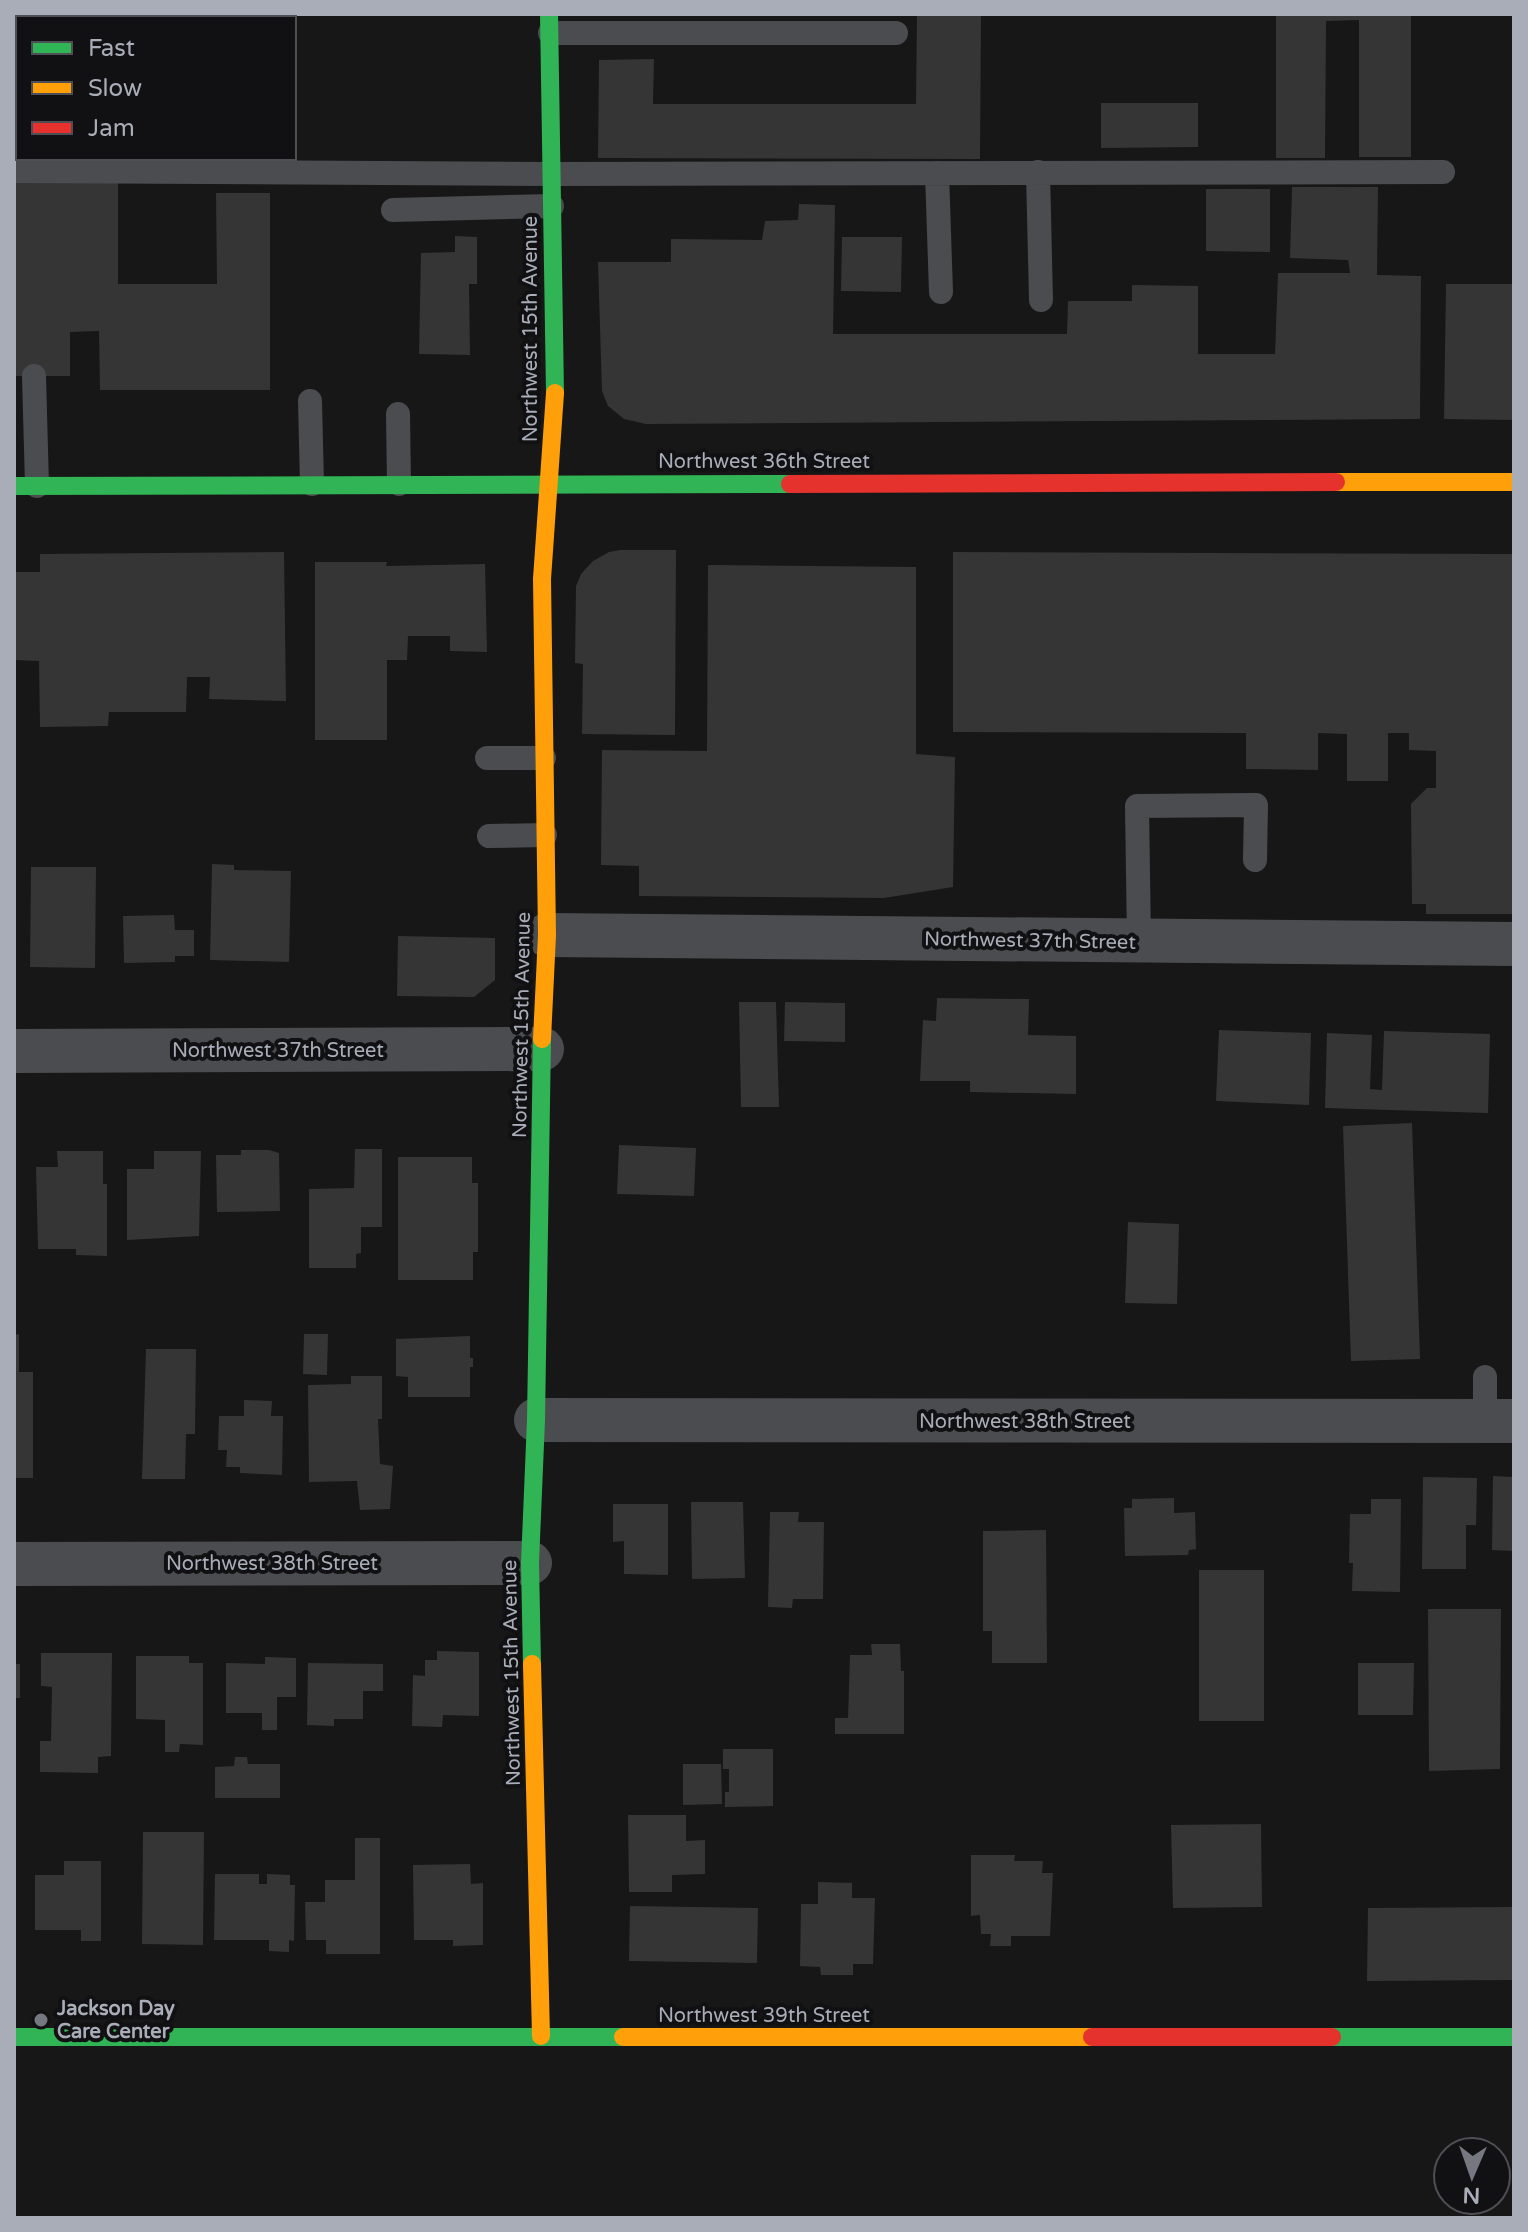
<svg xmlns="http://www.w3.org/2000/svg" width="1528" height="2232" font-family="'Varela Round',sans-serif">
<rect width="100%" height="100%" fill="#171717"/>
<!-- building -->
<path fill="#353536" d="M917,14H981L980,159L598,158L599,60L654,59L653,104H916Z
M1276,14H1411V157H1359V20L1326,21L1325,158H1276Z
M1101,103H1198V147L1101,148Z
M14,180H118V284H217L216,193H270V390H100L99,331L70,332V376H14Z
M1292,187H1378L1377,275L1421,276L1420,419L646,424L624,419L608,406L602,391L598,262H671V239L762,240L765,221L798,220L799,204L835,205L833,334H1067L1068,301H1132V285L1198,286V354H1275L1278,273H1350L1348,260L1290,258Z
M1206,189H1270V252L1206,251Z
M455,236L477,237V284H469L470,355L419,354L421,253L455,252Z
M842,237H902L901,292L841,291Z
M1446,284H1514V420L1444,419Z
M620,550H676L675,735L582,734L583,664L575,663L576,586L581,574L593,561L609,552Z
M284,552L286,701L209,699L210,677H187L186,712H109L108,726L40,727L39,661L14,660V572H40V554Z
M953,552L1514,554V914H1426V904H1412L1411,804L1427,788H1436V751L1409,750V733H1388V781H1347V734L1318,733V770L1246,769V733L953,732Z
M315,562H387L386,566L485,564L487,652L450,651V636H408L407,660H387V740H315Z
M708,565L916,567V754L955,757L953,887L884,898L639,896V866L601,865L602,750L707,751Z
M212,864L234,865V870L291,871L289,962L210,960Z
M31,867H96L95,968L30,967Z
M174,915L175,930H194V956H175V962L124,963L123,916Z
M398,936L495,938V980L474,997L397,996Z
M937,998L1029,999L1028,1035L1076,1036V1094L970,1092V1081H920L923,1020L936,1021Z
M739,1002H776L779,1107H741Z
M785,1002L845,1003V1042L784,1041Z
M1219,1030L1311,1033L1309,1105L1216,1101Z
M1384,1031L1490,1034L1488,1113L1325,1108L1327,1033L1372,1035L1370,1089L1382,1090Z
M1412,1123L1420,1359L1351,1361L1343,1126Z
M619,1145L696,1148L694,1196L617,1194Z
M355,1149H382V1227H361V1253L356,1254V1268H309V1189L354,1188Z
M241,1150H269L279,1153L280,1211L217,1212L216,1155H241Z
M57,1151H103V1184H107V1256L76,1255V1249H38L36,1167H58Z
M154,1151H201L199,1236L127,1240V1169H154Z
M398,1157H472V1183H478V1252H473V1280H398Z
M1128,1222L1179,1224L1177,1304L1125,1303Z
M19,1334V1372H33V1478H14V1335Z
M304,1334H328L327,1375L303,1374Z
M470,1336V1358H473V1367H470V1397H408V1377L396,1376V1339Z
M146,1349H196L195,1434H186L185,1479H142Z
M351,1376H382V1419H378L380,1464L393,1466L390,1509L360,1510L357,1481L309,1482L308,1385L351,1384Z
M244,1400L272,1401L271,1416H283L282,1475L240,1473V1467H226L227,1450H218L219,1416H244Z
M1493,1476L1514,1477V1551L1492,1550Z
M1423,1477L1477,1478L1476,1525H1466V1569H1422Z
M1174,1498V1513L1195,1512L1196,1549L1189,1550L1188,1555L1125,1556L1124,1508H1132V1499Z
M1371,1499H1401L1400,1592L1352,1591L1353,1563H1349L1350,1514H1371Z
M691,1502H743L745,1578L692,1579Z
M613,1504H668V1575L624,1574V1541L613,1542Z
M770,1512H799L798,1522H824L823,1599H793L792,1608L768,1607Z
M1046,1530L1047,1663H992V1631H983V1531Z
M1199,1570H1264V1721H1199Z
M1428,1609H1501L1500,1769L1429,1771Z
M871,1644H900L901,1671H904V1734H835V1718H848L850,1655H872Z
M437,1651L479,1652V1716L443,1715L442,1727L412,1726L413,1675L425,1676V1660H437Z
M41,1653H112L111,1756L98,1757V1773L40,1772V1741H51L52,1687L41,1686Z
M136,1656H189V1663H203V1745L180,1744L179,1752H165V1720L136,1719Z
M265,1657L296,1658V1697H277V1730H262V1713H226V1663L265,1664Z
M308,1663L383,1664V1691H363V1719H334V1726L307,1725Z
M1358,1663H1414L1413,1715H1358Z
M14,1664H20V1698H14Z
M723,1749H773V1806L725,1807V1792H729V1769H723Z
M235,1757H247L248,1764H280V1798H215V1767L234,1766Z
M683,1764H721L722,1804L683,1805Z
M628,1815H686V1841L705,1840V1874L672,1875V1892H629Z
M1261,1824L1262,1907L1173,1908L1171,1825Z
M143,1832H204L203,1945L142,1944Z
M355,1838H380V1954H326V1940H306L305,1902H325V1880H355Z
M971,1855H1015L1014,1861H1043L1042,1873H1053L1050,1936H1011V1946H990L991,1934H981L980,1915L971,1916Z
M64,1861H101V1941H81V1930H35V1875H64Z
M470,1864L471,1884L483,1883V1945L453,1946V1940H414L413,1865Z
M215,1874H259V1884H267V1874L290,1875V1885H295L294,1941L289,1940V1952L269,1951V1940H214Z
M818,1882L852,1883V1898H875L873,1964H853V1975H821L820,1967L800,1966L801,1904H818Z
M630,1906L758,1908L757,1963L629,1961Z
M1514,1907V1980L1367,1981L1368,1908Z"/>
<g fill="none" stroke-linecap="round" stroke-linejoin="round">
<!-- lane -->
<path stroke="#4b4c50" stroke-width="24" d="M550,33H896
M14,171L551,174L1443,172
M1038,172L1041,300
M937,173L941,292
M393,210L552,206
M34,376L37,486
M310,401L312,484
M398,414L399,484
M487,758H544
M489,836L545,835
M1139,941L1137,806L1256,805L1255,860
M1485,1421V1377"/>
<!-- street -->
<path stroke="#4b4c50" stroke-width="44" d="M547,935L1514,944
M14,1051L542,1049
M536,1420L1514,1421
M14,1564L530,1563"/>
<!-- fast -->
<path stroke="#30b455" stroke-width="18" d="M549,14L555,393
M14,486L790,484
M532,1664L530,1563L536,1420L542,1039
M14,2037H623
M1332,2037H1514"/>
<!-- slow -->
<path stroke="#ff9f0a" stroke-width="18" d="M1336,482H1514
M542,1039L547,935L542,579L555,393
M532,1664L541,2036
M623,2037H1092"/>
<!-- jam -->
<path stroke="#e5322d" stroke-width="18" d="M790,484L1336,482
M1092,2037H1332"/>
</g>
<!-- markers -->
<circle fill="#757880" stroke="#111113" stroke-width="3" cx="41" cy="2020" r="8"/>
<g text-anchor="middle" stroke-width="8" stroke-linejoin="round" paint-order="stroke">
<!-- street labels -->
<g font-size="20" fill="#a8adb8" stroke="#111113">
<text transform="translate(530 329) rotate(-90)" y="7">Northwest 15th Avenue</text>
<text x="764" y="468">Northwest 36th Street</text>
<text transform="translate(1030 940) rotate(1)" y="7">Northwest 37th Street</text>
<text transform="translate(521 1025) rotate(-89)" y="7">Northwest 15th Avenue</text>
<text x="278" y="1057">Northwest 37th Street</text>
<text x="1025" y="1428">Northwest 38th Street</text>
<text x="272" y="1570">Northwest 38th Street</text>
<text transform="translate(511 1673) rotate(-91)" y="7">Northwest 15th Avenue</text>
<text x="764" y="2022">Northwest 39th Street</text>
</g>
<!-- poi labels -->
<g font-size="20" font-weight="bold" fill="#a8adb8" stroke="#111113" text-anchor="start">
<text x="57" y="2015">Jackson Day<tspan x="57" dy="23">Care Center</tspan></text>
</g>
</g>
<!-- border -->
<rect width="1528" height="2232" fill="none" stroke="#a8adb8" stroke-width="32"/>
<!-- legend -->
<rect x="16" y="16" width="280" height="144" fill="#111113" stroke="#4d4f55" stroke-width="2"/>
<rect x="32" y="42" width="40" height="12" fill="#30b455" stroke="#4d4f55" stroke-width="2"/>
<text x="88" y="56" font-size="24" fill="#a8adb8">Fast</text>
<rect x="32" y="82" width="40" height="12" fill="#ff9f0a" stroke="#4d4f55" stroke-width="2"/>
<text x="88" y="96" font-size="24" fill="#a8adb8">Slow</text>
<rect x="32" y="122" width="40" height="12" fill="#e5322d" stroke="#4d4f55" stroke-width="2"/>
<text x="88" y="136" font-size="24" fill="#a8adb8">Jam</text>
<!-- north arrow -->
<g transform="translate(1472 2176) rotate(182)"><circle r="38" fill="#111113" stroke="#4d4f55" stroke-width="2"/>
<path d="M0-6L14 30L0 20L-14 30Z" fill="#757880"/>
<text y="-12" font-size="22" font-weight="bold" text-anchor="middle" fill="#a8adb8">N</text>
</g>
</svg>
